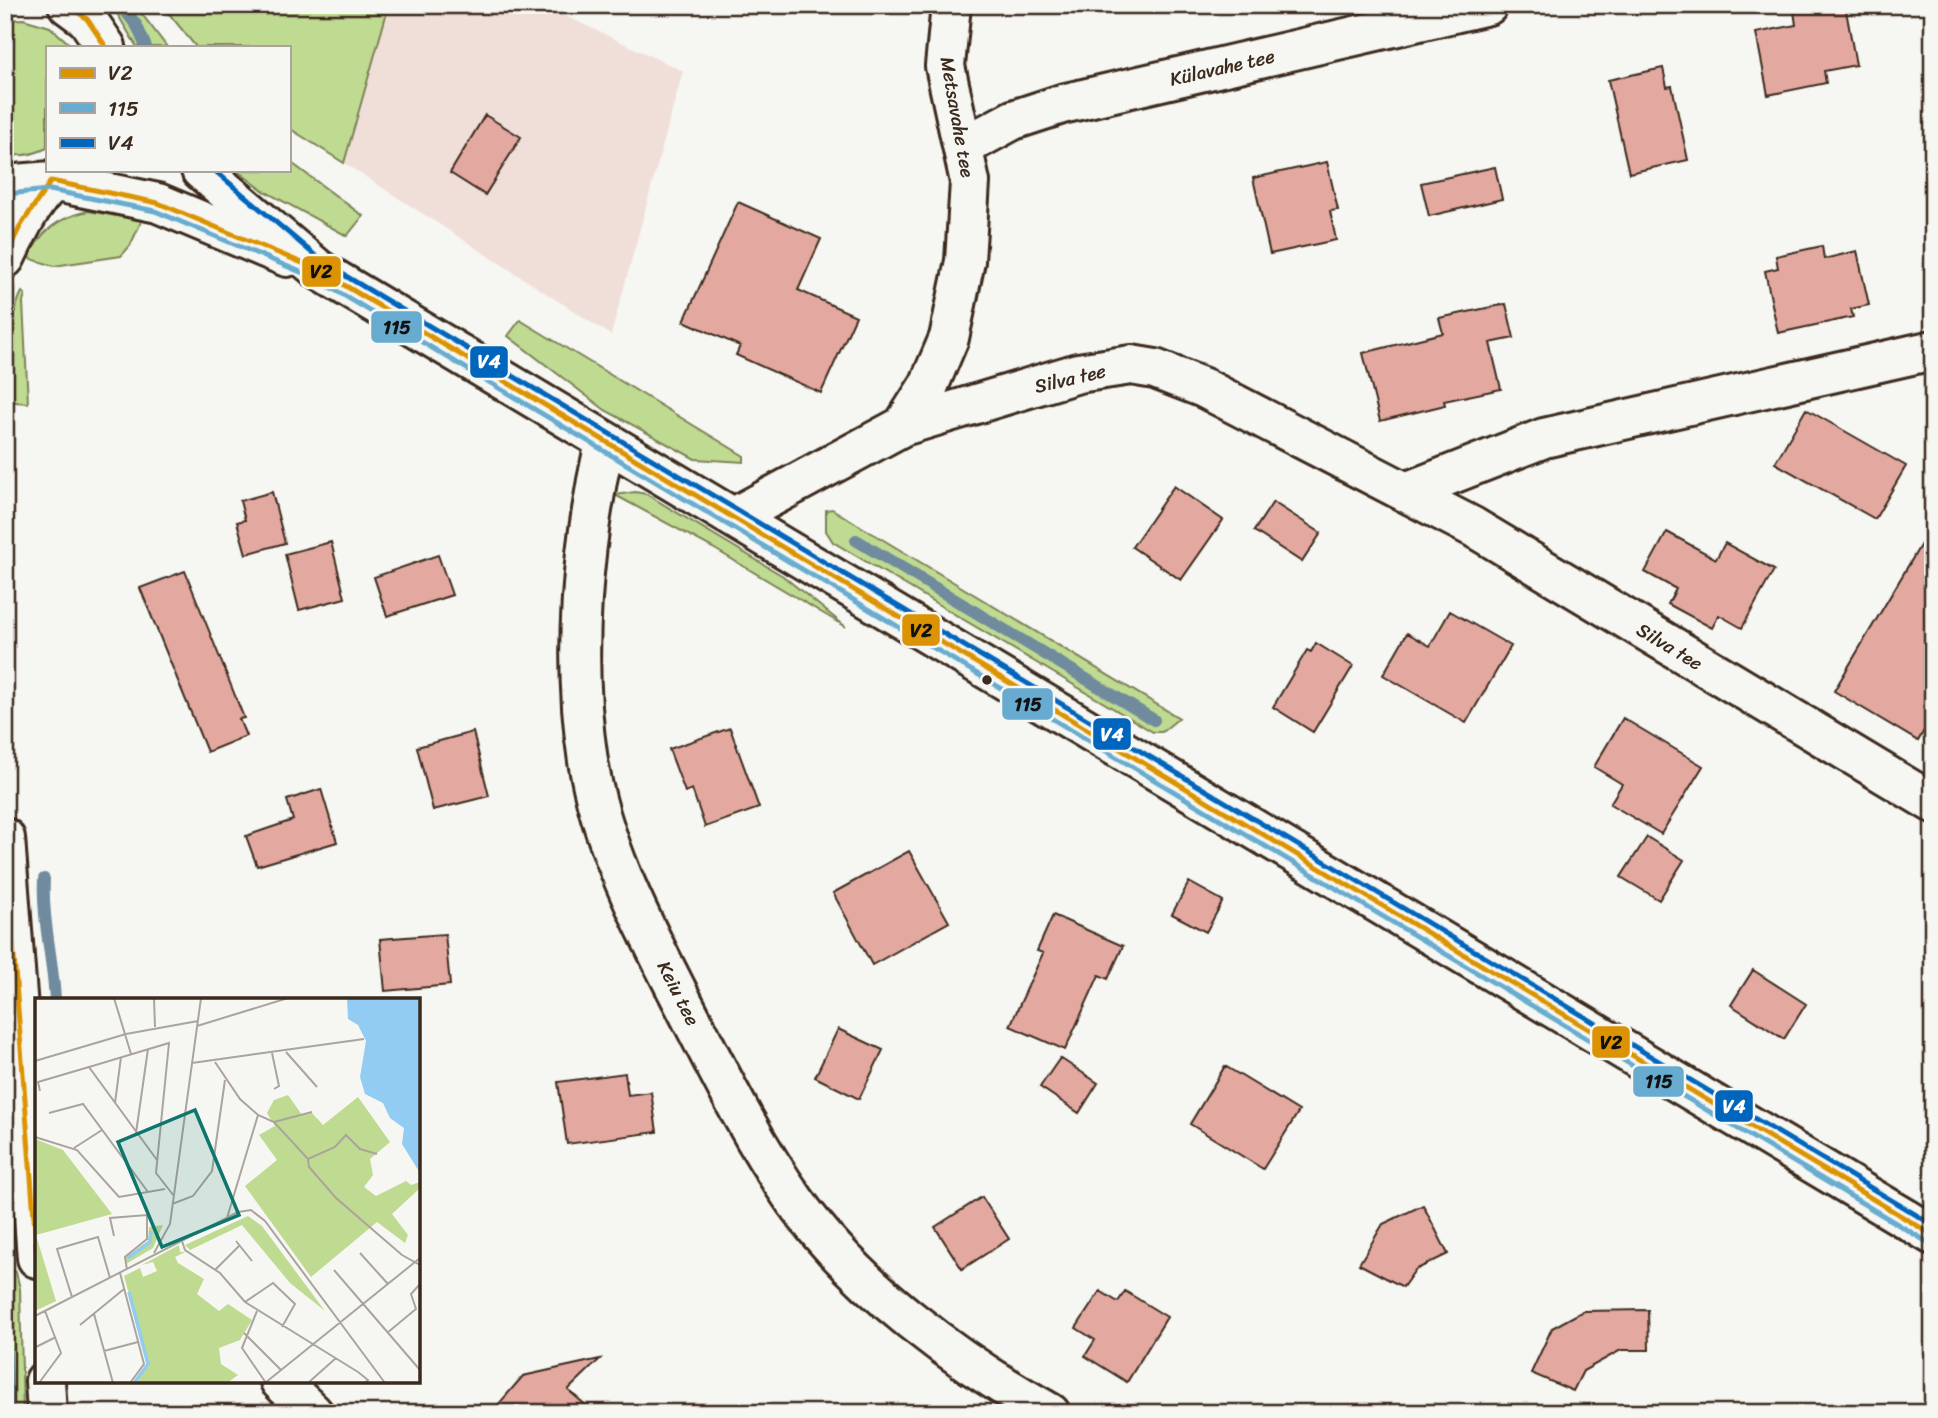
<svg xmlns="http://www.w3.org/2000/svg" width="1938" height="1418" font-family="Sriracha,sans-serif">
<rect width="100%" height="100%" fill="#f6f6f2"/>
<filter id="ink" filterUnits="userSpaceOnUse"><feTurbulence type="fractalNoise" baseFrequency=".0143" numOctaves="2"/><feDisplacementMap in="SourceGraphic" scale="14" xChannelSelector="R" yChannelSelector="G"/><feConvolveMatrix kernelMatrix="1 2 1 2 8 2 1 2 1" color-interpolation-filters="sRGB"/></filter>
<g filter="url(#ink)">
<!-- built -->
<path fill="#f0dfd9" d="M388,5H542L683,71L611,335L344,163Z"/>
<!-- green -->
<path fill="#bfda91" stroke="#7d8258" stroke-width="2" d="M112,5H135L167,47H137Z
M162,5H389L344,163L289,128V47H196Z
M23,19L50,27L73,47H47V148C33,155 20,157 5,154V20Z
M289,161L363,216L347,236L264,191L236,170H289Z
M88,211L142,220L130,246L121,256L54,266L28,258C41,231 57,218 88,211Z
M22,292L25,294L23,302L28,403L15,402L8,398C0,380 12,311 22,292Z
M520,320L744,456V462L695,459L605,410L508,336Z
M635,492L646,494L783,576L846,627L713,548L615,495Z
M832,509L1179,718L1162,732H1153L833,542L826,531V510Z
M5,1125L14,1237L5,1244Z
M5,1267L16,1272L20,1289L23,1413H5Z"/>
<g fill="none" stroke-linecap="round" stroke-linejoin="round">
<!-- stream -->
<path stroke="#6f8b9d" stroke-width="12" d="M121,5L137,26L146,47
M856,540L1154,720
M44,879C42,920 53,959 55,1000
M5,1337L8,1413"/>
</g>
<!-- building -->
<path fill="#e3a9a0" stroke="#3b2a1e" stroke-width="2" d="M1823,5H1845L1856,65L1824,71L1826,83L1768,95L1756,33L1796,25L1794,11Z
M1663,68L1667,87L1672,86L1688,160L1629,173L1608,80Z
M485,115L521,137L485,195L450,173Z
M1327,162L1338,210L1330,211L1336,240L1270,254L1253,178Z
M1495,167L1502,199L1429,216L1421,183Z
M738,202L821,239L798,290L856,316L821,393L736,355L740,346L684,321Z
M1822,246L1824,259L1857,251L1869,305L1851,309L1853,317L1778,333L1765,271L1778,268L1776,256Z
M1506,304L1514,338L1490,343L1501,389L1444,401L1445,405L1380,421L1363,353L1443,333L1439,318Z
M1806,409L1906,466L1875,519L1775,463Z
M1174,486L1223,520L1181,580L1132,547Z
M272,492L285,543L246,554L237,522L245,520L240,501Z
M1273,502L1321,533L1302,562L1254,531Z
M1933,524V715L1918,741L1834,691Z
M1667,532L1716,559L1725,543L1774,570L1742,628L1719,615L1712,628L1668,604L1676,589L1645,572Z
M331,542L345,598L299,610L285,554Z
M438,555L452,595L387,616L374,577Z
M185,571L244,718L239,719L246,736L207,752L140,588Z
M1450,611L1511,646L1466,723L1383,675L1407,633L1430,646Z
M1316,643L1353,666L1313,732L1273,707L1307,650L1311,652Z
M1623,718L1703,766L1661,834L1610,804L1622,784L1594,767Z
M730,728L759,808L705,827L692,789L685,792L669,749Z
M473,732L489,796L433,810L417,747Z
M321,789L337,842L257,866L246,836L293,820L287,800Z
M1647,837L1684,860L1659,900L1621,877Z
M909,851L949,922L872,965L833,893Z
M1189,882L1223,901L1206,932L1172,914Z
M1053,915L1123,946L1108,979L1099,975L1065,1050L1010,1026L1043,953L1037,951Z
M445,934L450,985L385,991L380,939Z
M1753,970L1806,1004L1784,1039L1731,1005Z
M838,1029L883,1050L859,1099L815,1077Z
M1060,1058L1098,1083L1079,1113L1040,1087Z
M1225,1066L1299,1111L1263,1169L1190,1124Z
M625,1073L628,1095L651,1092L657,1132L567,1144L558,1082Z
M982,1197L1009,1239L962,1269L935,1227Z
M1423,1205L1448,1254L1415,1270L1403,1287L1359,1264L1383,1224Z
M1100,1291L1118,1302L1125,1291L1167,1317L1127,1382L1085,1356L1095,1340L1076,1328Z
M1648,1310L1649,1350H1621L1583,1371L1573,1391L1531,1373L1552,1328L1583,1311Z
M600,1359L568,1390L595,1413H491L523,1376Z"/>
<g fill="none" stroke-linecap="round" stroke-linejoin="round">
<defs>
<path id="minor" d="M68,5L87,19L106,47
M963,147L1013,120L1062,104L1488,5
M201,170L319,270L1933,1235
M5,185L51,181L158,203L287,257
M5,258C20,227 36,191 65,172
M903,426L929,385L949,338L965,261L970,182L945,66L951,5
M605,442C582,544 572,657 588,761C601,843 640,918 677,991C714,1062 749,1136 795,1201C856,1287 958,1362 1050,1413
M1406,492L1544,438L1933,350
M734,517L903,426L1078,373L1131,365L1155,369L1204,388L1473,527L1933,803
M5,838L37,1258
M45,1381L47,1413
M280,1381L313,1413"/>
</defs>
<!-- minor casing -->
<use href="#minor" stroke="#3b2a1e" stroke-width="44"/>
<!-- minor -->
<use href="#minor" stroke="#f6f6f2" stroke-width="38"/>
<defs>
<path id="bus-1" d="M68,5L87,19L106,47
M5,257L21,225L51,181L158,203L319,270L1933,1235
M5,841L37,1255"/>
<path id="bus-2" d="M6,194L50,190L155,211L315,278L1929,1243"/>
<path id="bus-3" d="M214,170L324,263L1933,1225"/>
</defs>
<!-- bus-1 casing -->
<use href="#bus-1" stroke="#f6f6f2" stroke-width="10"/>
<!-- bus-2 casing -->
<use href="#bus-2" stroke="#f6f6f2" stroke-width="10"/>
<!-- bus-3 casing -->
<use href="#bus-3" stroke="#f6f6f2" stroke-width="10"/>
<!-- bus-1 -->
<use href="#bus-1" stroke="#db9304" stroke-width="5"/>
<!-- bus-2 -->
<use href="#bus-2" stroke="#67acd0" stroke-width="5"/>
<!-- bus-3 -->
<use href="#bus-3" stroke="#0065bd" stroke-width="5"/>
</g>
</g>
<!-- markers -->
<circle fill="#3b2a1e" stroke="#f6f6f2" stroke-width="2.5" cx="987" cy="680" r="6"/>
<g text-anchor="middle" stroke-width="5" stroke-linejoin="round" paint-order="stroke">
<!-- street labels -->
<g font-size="19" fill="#3b2a1e" stroke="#f6f6f2">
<text transform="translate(1222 67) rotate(-13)" y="7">Külavahe tee</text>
<text transform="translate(958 117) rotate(80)" y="7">Metsavahe tee</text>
<text transform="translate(1070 378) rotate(-13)" y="7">Silva tee</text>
<text transform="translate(1670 646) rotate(31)" y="7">Silva tee</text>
<text transform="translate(679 993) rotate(63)" y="7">Keiu tee</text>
</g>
</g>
<!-- overview -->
<g transform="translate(35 998)">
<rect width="385" height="385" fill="#f6f6f2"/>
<path d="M253,97L267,117L277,115L288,127L323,99L355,144L335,161L338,177L329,189L341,198L371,183L376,187L385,184V190L357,216L373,237L370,245L342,224L276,279L210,188L242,162L224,137L240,128L232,115L239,102ZM0,141L28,152L77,216L1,237L21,303L0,313ZM213,218L227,228L290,313L255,285L207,227L155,252L150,247ZM128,227L118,250L91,266V259L113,243L114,229ZM144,247L145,254H150L140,259L143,265L169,281L162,296L184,313L193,306L217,322L205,342L184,350L186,366L203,377L192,385H98L114,367L89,278L105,270L108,279L122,273L118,264L107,267Z" fill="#bfda91"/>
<path d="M312,0H385V175L367,146L369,130L355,120L348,105L330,96L325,79L331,43L323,27L313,21Z" fill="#92ccf2"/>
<path fill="none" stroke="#92ccf2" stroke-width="3.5" d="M93,260L115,244L116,233M94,294L113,366L99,385"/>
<path fill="none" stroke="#aba49d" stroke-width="2" d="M79,0L96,56M119,0L120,29M162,28L253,0M251,54L282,89M237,55L244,88L239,91M0,63L91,36L163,23M180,64L205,101L223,117L239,124L273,161M157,65L329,41M5,93L3,84L54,69M80,105L86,59M14,115L48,106L113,194M239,124L277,114M101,135L113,51M0,139L42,152L84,199L130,191M39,150L67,132M273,161L274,169L301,200L367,257L385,267M273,161L300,149L311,137L325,151L342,156M122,162L54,69L134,45L121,175L139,198M137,206L158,198L177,173L190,82M192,220L223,117M79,238L75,220L112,217V241L90,259L92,272M147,243L150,252L185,275L210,304L323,374L333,382L330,385M201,243L217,263M119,255L135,226L166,0M325,255L353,286M180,272L204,248M299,272L385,372M85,275L109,366L95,385M37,299L22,251L63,239L75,280M210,304L238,285L260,306L247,329M222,313L207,350L231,385M59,316L78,385M0,318L203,214L216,212L230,223L350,385M45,327L89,291M209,335L246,372M352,335L381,311L376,296L385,286M1,349L21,339M69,353L103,344M4,385L26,355L10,313M230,385L385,260M273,385L301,360"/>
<path fill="#0f766e" fill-opacity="0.15" stroke="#0f766e" stroke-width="3.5" d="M160,112L204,217L127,249L83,144Z"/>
<rect width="385" height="385" fill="none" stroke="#3b2a1e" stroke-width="3.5"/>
</g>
<g stroke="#f6f6f2" stroke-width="2.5">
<rect x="301" y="255" width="41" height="33" rx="7" fill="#db9304"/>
<rect x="370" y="310" width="53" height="34" rx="7" fill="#67acd0"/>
<rect x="469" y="345" width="40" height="34" rx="7" fill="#0065bd"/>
<rect x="901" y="613" width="40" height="34" rx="7" fill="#db9304"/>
<rect x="1001" y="687" width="53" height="34" rx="7" fill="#67acd0"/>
<rect x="1092" y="717" width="40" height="34" rx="7" fill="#0065bd"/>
<rect x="1591" y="1025" width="40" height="34" rx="7" fill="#db9304"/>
<rect x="1632" y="1065" width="53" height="33" rx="7" fill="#67acd0"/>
<rect x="1714" y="1089" width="40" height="34" rx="7" fill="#0065bd"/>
</g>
<g font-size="19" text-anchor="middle" font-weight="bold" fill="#fff">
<text x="489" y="368">V4</text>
<text x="1112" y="741">V4</text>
<text x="1734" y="1113">V4</text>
</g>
<g font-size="19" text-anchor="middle" font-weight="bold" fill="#111">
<text x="321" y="278">V2</text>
<text x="397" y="334">115</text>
<text x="921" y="637">V2</text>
<text x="1028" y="711">115</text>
<text x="1611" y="1049">V2</text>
<text x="1659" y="1088">115</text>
</g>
<!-- margin -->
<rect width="1938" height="1418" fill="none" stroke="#f6f6f2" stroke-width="28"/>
<rect x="14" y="14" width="1910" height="1390" fill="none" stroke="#3b2a1e" stroke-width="2.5" filter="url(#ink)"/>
<!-- legend -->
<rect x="46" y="46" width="245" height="126" fill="#f6f6f2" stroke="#aba49d" stroke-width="2"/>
<rect x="60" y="68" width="35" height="10" fill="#db9304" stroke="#aba49d" stroke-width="2"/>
<text x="108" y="80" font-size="21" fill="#3b2a1e">V2</text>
<rect x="60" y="103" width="35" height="10" fill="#67acd0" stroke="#aba49d" stroke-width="2"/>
<text x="108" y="116" font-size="21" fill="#3b2a1e">115</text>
<rect x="60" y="138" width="35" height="10" fill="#0065bd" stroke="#aba49d" stroke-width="2"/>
<text x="108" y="150" font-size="21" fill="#3b2a1e">V4</text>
</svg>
